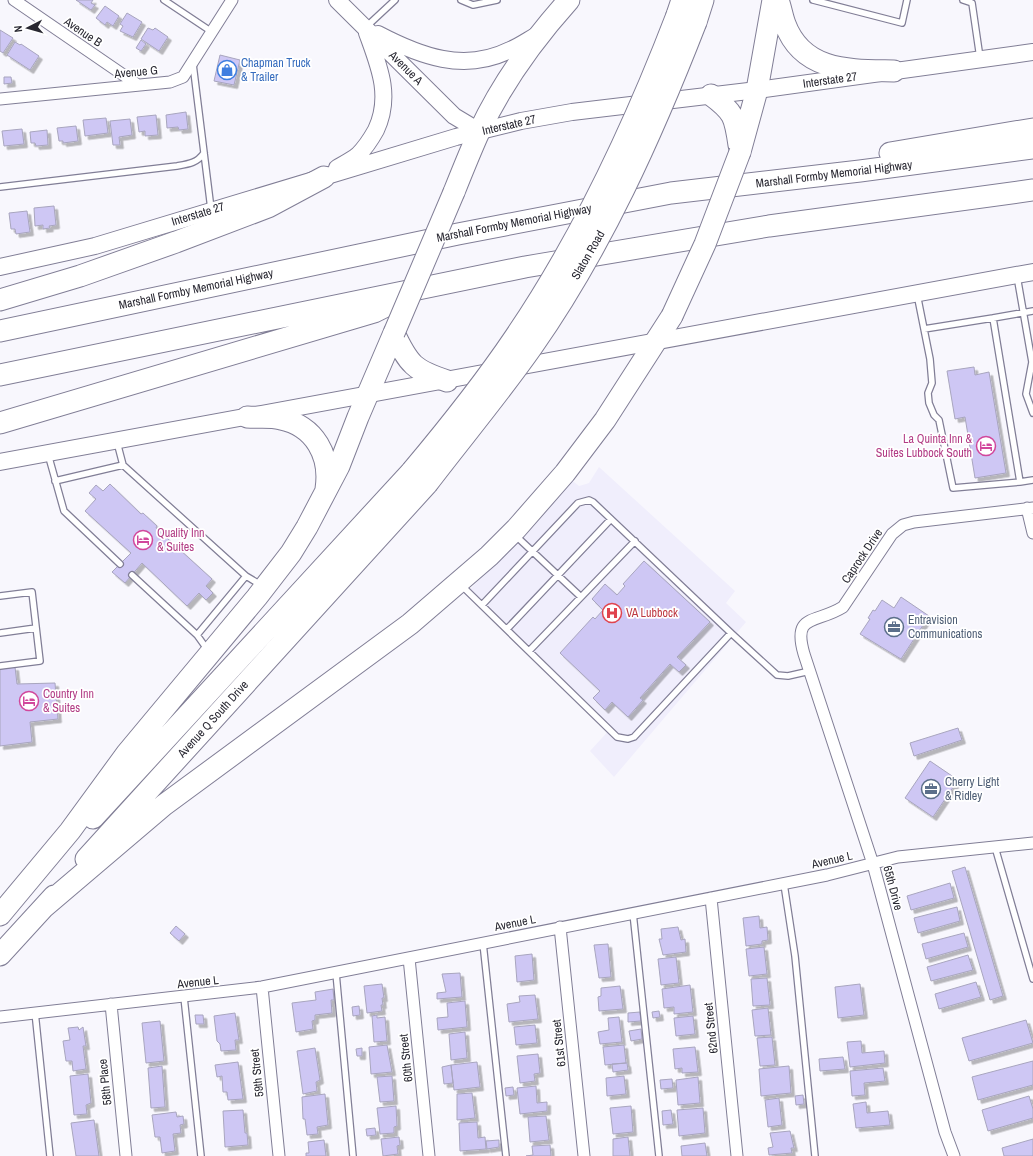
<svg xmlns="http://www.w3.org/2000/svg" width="1033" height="1156" font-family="'Archivo Narrow',sans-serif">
<defs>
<filter id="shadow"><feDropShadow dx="3.5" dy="3.5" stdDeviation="0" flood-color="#0004"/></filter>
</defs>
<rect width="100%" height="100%" fill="#f8f7fd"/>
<!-- built -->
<path fill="#f0eefc" d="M599,467L735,591L726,603L746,622L614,777L590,751L612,727L467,593L569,478L579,486L586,484L589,483Z"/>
<!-- building -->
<path fill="#cec7f4" stroke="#a8a5be" filter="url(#shadow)" d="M76,0H93L91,3L95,5L91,10Z
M105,6L119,16L113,26L107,22L105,25L96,18Z
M127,13L142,22L133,37L120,31L123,26L120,24Z
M148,28L153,30L155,28L168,37L159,51L141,39Z
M0,30L13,38L3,53L0,51Z
M141,40L146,44L141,51L136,48Z
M15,42L20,45L21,44L39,56L30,70L7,55Z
M220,55L240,60L234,85L214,81Z
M4,77H11L12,83L4,84Z
M186,112L188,129L179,130L178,127L167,128L166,115Z
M156,115L158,135L145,136V131L139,132L137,117Z
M106,118L108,133L85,136L83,120Z
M130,119L132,135L119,137L120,145H113L110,121Z
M76,126L78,141L63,143V141H59L57,128Z
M22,129L24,144L4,146L2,131Z
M47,130L48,145L36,146L35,143H31L30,132Z
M54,206L56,225L49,226L50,228L43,229V225L35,226L34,208Z
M27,211L30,232L16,234L15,229H11L9,213Z
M974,367L975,375L989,372L1006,473L975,478L965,417L955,419L947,371Z
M110,484L141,514L143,513L157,526L156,528L212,579L206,586L213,593L206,600L199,593L187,606L142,563L125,583L112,572L131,553L85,511L96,499L89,493L96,485L103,491Z
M644,561L710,622L677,657L686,665L679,672L670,664L640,698L643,700L628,717L612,702L605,710L593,698L600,691L560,653L593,617L595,619L603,610L592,599L605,584L617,595L625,586L623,584Z
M901,597L929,616L901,659L860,634L870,619L868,618L873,610L875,611L882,600L894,608Z
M15,667L17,684L55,683L58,719L30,722L32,742L0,746V669Z
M958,728L962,740L914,756L910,743Z
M930,761L958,780L933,817L905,798Z
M965,867L1003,996L990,1000L952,871Z
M950,883L954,898L911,910L907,896Z
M957,907L960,921L918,933L914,918Z
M759,916L760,928L767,927L768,940L762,941V944L746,946L743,918Z
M176,926L185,934L179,941L170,933Z
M678,927L681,940L685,939L686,952L663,955L659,939H662L661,929Z
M964,933L968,947L926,959L922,944Z
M608,944L611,977L599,978L594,945Z
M764,947L767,974L749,976L746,949Z
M532,954L534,980L517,982L515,956Z
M968,955L973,970L931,981L927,967Z
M676,957L679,983L661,985L658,959Z
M460,973L462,997L437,999V993L446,992L442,974Z
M767,978L770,1005L753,1006L751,979Z
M976,982L981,997L939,1009L935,994Z
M382,984L384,998H382L383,1005H381L382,1011L367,1013L364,986Z
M860,984L864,1015L838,1018L835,987Z
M690,985L693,1012L674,1014V1007L664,1008L662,989Z
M620,986L623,1009L599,1011L598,997L601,996V988Z
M333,989L334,1000H331L332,1013L315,1015V1020L312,1021L313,1029L296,1032L292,1003L316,1000L315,992Z
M535,995L538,1019L509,1022L507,1004L520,1002L519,996Z
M465,1001L467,1027L438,1030L437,1018L448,1017L447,1003Z
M359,1006L360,1015L353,1016L352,1007Z
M768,1008L771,1035L755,1036L752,1010Z
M659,1011L660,1017L653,1018L652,1012Z
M640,1012L641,1021L628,1022V1013Z
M235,1013L239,1040H235L236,1050L221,1051L220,1044L217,1041L214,1016Z
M195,1015H203L204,1024H196Z
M377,1015V1018L385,1017L387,1041L374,1042L372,1016Z
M693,1016L695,1034L676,1036L674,1018Z
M619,1017L622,1042L600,1044L598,1032L609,1030L608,1018Z
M1026,1020L1033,1043L969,1061L962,1038Z
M160,1021L164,1061L146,1063L142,1023Z
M535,1025L537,1043L516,1045L514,1027Z
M78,1027L79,1030L83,1027L86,1046H83L86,1069L73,1071L72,1061H66L63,1041L70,1040L68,1028Z
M641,1029L642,1039L631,1041L629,1031Z
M465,1032L467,1058L451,1060L449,1034Z
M772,1037L775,1065L760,1066L757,1038Z
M861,1041L862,1053L884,1051L885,1063L850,1067L847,1042Z
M387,1045L392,1072L371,1074L369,1047Z
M624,1045L626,1063L605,1065L603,1047Z
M695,1047L698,1072L682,1073V1068L675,1069L673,1049Z
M315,1048L320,1080L316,1082L317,1091L303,1094L297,1051Z
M362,1048V1056H357L356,1049Z
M538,1054L540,1073L534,1074L535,1081L520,1083L517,1056Z
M843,1057L845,1069L820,1071L819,1059Z
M1033,1061V1085L978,1100L972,1077Z
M238,1062L243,1099L228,1100L227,1092H223L222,1076L217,1077L215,1065Z
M477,1062L480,1087L454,1090L451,1065Z
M626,1063H627L628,1070L613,1072L612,1064Z
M451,1065L453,1083L444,1084L442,1067Z
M162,1066L165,1107L151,1108L148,1068Z
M789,1066L791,1093L761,1096L759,1069Z
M883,1068L885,1081L864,1083L865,1095L852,1096L850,1071Z
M88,1074L91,1103L86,1105L87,1114L74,1115L70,1076Z
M392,1076L394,1101L380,1102L377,1077Z
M624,1076L626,1094L607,1096L606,1078Z
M698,1077L700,1103L678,1105L676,1080Z
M672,1079L673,1088L661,1089L660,1080Z
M536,1086L537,1103L547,1102V1111L520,1114L517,1088Z
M513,1087L514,1095L506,1096L505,1088Z
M472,1093L475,1118L457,1120V1094Z
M325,1094L328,1125L317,1127L318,1134L307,1135L305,1119H303L302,1097Z
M803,1095L804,1104L796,1105L795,1096Z
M1029,1096L1033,1109V1118L988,1131L982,1110Z
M779,1098L782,1125L768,1127L765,1100Z
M866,1102L867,1113L888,1111L890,1125L856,1128L853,1104Z
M396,1106L397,1126L394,1127V1133L380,1134L377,1108Z
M631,1106L633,1132L613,1134L610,1108Z
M703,1108L705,1133L679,1136L677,1110Z
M243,1110L245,1133H247L248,1145L225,1147L223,1111Z
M671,1110L673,1124L663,1125L662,1111Z
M176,1112L177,1117L183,1116L184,1124L180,1125L181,1133L173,1134L175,1151L162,1153L160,1137H155L152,1115Z
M546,1116L549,1140L530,1142L528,1117Z
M94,1120L99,1156H76L71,1123Z
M477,1122L478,1138L485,1137L486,1149L460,1151L459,1123Z
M375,1128L376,1135L367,1136L366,1129Z
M790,1131L794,1148H791L792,1153L769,1155L768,1148L773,1147L770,1133Z
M399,1137L400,1145L397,1146L398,1154L383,1156L381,1139Z
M628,1137L630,1156H613V1139Z
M1033,1139V1156H1004L1002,1148Z
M324,1140L326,1156H306V1153H309L308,1142Z
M499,1140V1147L487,1149L486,1141Z
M705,1143L707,1156H682L681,1146Z
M550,1145L551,1156H526L533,1155L532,1146Z"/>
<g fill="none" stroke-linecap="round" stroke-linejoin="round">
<defs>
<path id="lane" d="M164,0L212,32
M461,0L473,5L497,0
M813,0L902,23L907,0
M963,0L972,3L980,58
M366,27L395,0
M193,64L211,209
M0,187L177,166C189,164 197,163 204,153
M1017,276L1032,362L1026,394L1033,413
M917,294L930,359L932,383L928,393L929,403L934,415L939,420L953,488L1020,482L993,318L924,329
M993,318L1033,311
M117,442L123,465
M48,454L64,511L120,564
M55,481L123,465L246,576L197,635L132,575
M1020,482L1033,480
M516,536L581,597
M246,576L261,585
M461,585C513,635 565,686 617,737L628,739L634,737L731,633L593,502L589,500L578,503L482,605
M0,596L32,592L40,661L0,666
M507,629L611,519
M0,633L36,628
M731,633L777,675L788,676L810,671
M197,635L207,649
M529,651L635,541
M995,847L1033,979
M784,884L795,956L815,1156
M633,913L659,1156
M483,943L506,1156
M336,973L353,1156
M184,997L201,1156
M35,1012L50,1156"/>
<path id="street" d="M14,0L138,85
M0,99L170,82L183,77L232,0
M1027,508L1033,533
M711,898L737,1156
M560,927L584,1156
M409,958L429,1156
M262,987L279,1156
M111,1004L126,1156
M0,1017L262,987L827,875L898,857L1033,843
M954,1156L945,1132L873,864L804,654C792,613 816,624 843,607L892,534L903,525L914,522L1033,508"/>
<path id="secondary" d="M337,0L454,116L479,131
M378,34C420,56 464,73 510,50C520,46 528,40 537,35
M337,168C344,164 352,160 358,155C365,148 371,139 376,130C392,96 379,66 367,33
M0,267L95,246L456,137L521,121L572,112L757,90L1033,52
M0,462L1033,272"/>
<path id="highway" d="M778,0C781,8 782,16 785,24C803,73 852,70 894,71
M677,15L682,0
M696,22L703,0
M711,95C734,112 735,117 739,145
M740,152L757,90L773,0
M890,153L1033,129
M454,192C462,172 470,152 479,132C501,85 534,39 569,0
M0,300L80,276L176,242L268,207L324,177
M0,331L458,234L671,193L860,171L1033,148
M394,333C409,365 414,370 447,381
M0,375L525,267L769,226L1033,190
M247,417C258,418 271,416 281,419C315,426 331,456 326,489
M0,423L374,312L400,299
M93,818L412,471
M86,859L427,484
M44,907L164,805L410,624L489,556L516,529L565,473L605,420L672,316
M0,915L70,831L127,753L257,597L291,553L307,527L339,466L358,417L394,333
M0,955L54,896"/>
</defs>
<!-- lane casing -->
<use href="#lane" stroke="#817e96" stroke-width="8"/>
<!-- street casing -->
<use href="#street" stroke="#817e96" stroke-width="13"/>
<!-- secondary casing -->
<use href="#secondary" stroke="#817e96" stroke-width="18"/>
<!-- highway casing -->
<use href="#highway" stroke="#817e96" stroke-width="23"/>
<!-- lane -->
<use href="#lane" stroke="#fff" stroke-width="5.5"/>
<!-- street -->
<use href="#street" stroke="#fff" stroke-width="11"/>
<!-- secondary -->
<use href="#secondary" stroke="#fff" stroke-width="16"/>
<!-- highway -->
<use href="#highway" stroke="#fff" stroke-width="21"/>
<defs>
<path id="highway-bridge" d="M672,316L705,244L740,152
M394,333L454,192
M412,471C448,428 484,383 515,337C583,237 634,127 677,15
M427,484C462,438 499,394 532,347C602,247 652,135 696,22"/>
</defs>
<!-- highway-bridge casing -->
<use href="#highway-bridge" stroke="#817e96" stroke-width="23" stroke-linecap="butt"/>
<!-- highway-bridge -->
<use href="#highway-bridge" stroke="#fff" stroke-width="21"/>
</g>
<!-- icons -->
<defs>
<symbol id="shop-ring" viewBox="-11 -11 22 22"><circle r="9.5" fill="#fff" stroke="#3f7fe0" stroke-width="1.5"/><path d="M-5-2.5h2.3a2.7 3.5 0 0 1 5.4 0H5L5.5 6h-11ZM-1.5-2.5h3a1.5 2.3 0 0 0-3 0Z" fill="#3f7fe0"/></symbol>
<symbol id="hotel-ring" viewBox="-11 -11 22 22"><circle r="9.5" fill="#fff" stroke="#d1479c" stroke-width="1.5"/><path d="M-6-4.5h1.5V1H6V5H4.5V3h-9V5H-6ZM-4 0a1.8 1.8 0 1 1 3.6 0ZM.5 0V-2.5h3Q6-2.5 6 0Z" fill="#d1479c"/></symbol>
<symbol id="hospital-ring" viewBox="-11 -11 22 22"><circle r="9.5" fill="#fff" stroke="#e0444e" stroke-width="1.5"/><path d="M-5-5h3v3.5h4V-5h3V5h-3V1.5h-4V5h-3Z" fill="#e0444e"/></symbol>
<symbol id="office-ring" viewBox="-11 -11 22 22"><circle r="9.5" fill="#fff" stroke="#5c6f8a" stroke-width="1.5"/><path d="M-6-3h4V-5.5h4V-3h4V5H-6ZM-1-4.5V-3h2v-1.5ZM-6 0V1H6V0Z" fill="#5c6f8a"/></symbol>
</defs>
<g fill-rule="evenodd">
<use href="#shop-ring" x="216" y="59" width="22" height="22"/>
<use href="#hotel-ring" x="975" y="435" width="22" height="22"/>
<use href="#hotel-ring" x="132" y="529" width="22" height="22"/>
<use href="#hospital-ring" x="601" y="602" width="22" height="22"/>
<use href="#office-ring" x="883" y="616" width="22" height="22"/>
<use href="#hotel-ring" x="18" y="690" width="22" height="22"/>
<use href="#office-ring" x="920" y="778" width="22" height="22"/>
</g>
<g text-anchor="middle" stroke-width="3.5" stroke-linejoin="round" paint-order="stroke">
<!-- street labels -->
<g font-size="12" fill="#282731" stroke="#fff">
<text transform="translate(83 32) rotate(34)" y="4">Avenue B</text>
<text transform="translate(406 68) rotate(45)" y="4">Avenue A</text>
<text transform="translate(136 72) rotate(-5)" y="4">Avenue G</text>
<text transform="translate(830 80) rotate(-8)" y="4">Interstate 27</text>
<text transform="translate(509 125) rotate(-13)" y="4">Interstate 27</text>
<text transform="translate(834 174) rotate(-7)" y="4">Marshall Formby Memorial Highway</text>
<text transform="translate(198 214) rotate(-17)" y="4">Interstate 27</text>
<text transform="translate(514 223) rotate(-11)" y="4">Marshall Formby Memorial Highway</text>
<text transform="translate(588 255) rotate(-60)" y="4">Slaton Road</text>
<text transform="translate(196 289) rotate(-12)" y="4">Marshall Formby Memorial Highway</text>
<text transform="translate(862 556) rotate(-56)" y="4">Caprock Drive</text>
<text transform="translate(213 719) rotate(-48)" y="4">Avenue Q South Drive</text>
<text transform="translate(832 860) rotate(-13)" y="4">Avenue L</text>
<text transform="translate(893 888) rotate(75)" y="4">65th Drive</text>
<text transform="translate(515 923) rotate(-11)" y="4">Avenue L</text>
<text transform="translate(198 982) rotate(-6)" y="4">Avenue L</text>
<text transform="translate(711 1028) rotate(-96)" y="4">62nd Street</text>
<text transform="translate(559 1043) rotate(-96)" y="4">61st Street</text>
<text transform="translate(406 1058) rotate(-96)" y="4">60th Street</text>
<text transform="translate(257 1073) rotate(-96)" y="4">59th Street</text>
<text transform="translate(105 1082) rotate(-96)" y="4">58th Place</text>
</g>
<!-- shop labels -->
<g font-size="12" fill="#366cbe" stroke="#fff" text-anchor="start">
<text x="241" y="67">Chapman Truck<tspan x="241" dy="14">&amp; Trailer</tspan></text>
</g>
<!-- hotel labels -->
<g font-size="12" fill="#b23c85" stroke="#fff" text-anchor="start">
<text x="972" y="443" text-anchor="end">La Quinta Inn &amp;<tspan x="972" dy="14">Suites Lubbock South</tspan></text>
<text x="157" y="537">Quality Inn<tspan x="157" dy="14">&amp; Suites</tspan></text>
<text x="43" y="698">Country Inn<tspan x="43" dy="14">&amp; Suites</tspan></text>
</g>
<!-- health labels -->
<g font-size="12" fill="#be3a42" stroke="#fff" text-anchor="start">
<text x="626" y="617">VA Lubbock</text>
</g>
<!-- service labels -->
<g font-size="12" fill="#4e5e75" stroke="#fff" text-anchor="start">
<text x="908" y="624">Entravision<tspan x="908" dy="14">Communications</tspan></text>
<text x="945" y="786">Cherry Light<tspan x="945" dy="14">&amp; Ridley</tspan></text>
</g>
</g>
<!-- north arrow -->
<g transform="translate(28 28) rotate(264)" stroke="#ffffff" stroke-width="3" paint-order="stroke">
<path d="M0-3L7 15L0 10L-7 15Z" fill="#282731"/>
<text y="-6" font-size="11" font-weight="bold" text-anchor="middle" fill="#282731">N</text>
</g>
</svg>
